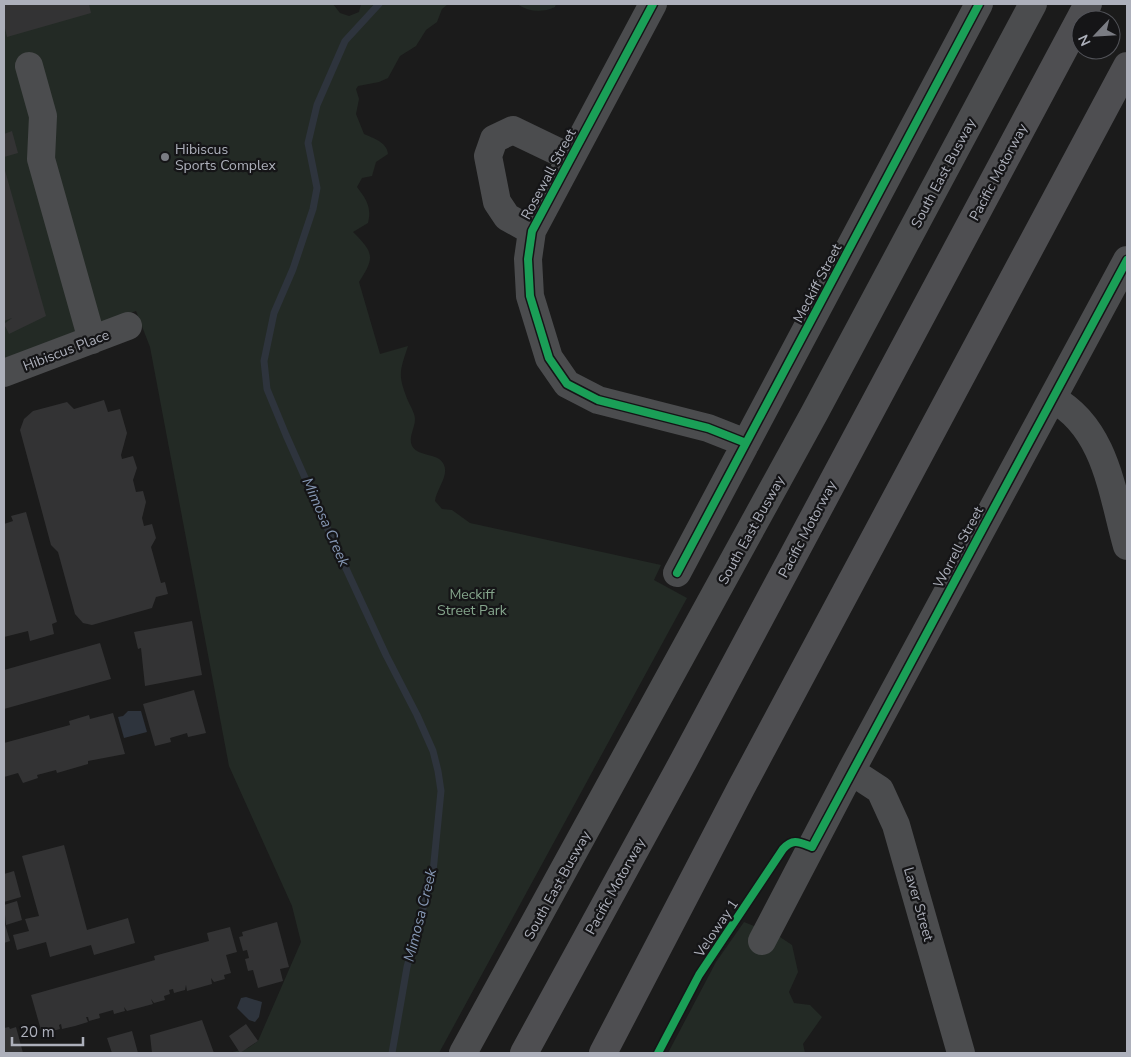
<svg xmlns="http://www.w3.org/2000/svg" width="1131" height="1057" font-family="'Nunito Sans',sans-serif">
<rect width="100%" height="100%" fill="#1b1b1b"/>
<!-- green -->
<path fill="#232a25" d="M4,4H333L340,13L349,16L359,12L361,4H448L442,9L437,22L426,30L416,46L400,56L388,78L379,82L358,86L356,89L359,99L356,114L364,134C373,138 387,142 388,154L376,162L372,176L362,178L357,187C366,199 372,207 368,223L353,232C374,253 375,257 359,282L380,354L408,346C399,373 398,375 408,401C411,407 415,414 415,419C415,428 408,437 412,446C419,458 439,452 444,465C449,476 436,490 435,501L442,509L452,510L470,523L661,565L654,580L687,598L439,1053H229L248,1048L258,1041L301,942L292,906L229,766L150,347L136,311L4,360Z
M517,4H556L555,7C542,13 529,12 517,4Z
M744,922L777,935L792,945L798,972L789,992L794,1003L810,1005L822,1017L803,1044L805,1053H668L716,962Z"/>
<!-- water -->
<path fill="#2e343d" d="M128,711H141L147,732L124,738L118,717L123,716Z
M246,997L262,1002L259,1017L255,1022L249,1020L237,1008L241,998Z"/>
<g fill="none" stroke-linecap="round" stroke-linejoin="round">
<!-- stream -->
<path stroke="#2e343d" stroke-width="7" d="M379,4L345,41L317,105L308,143L317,188L313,209L293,269L274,313L264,361L267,389L286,435L330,534L386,655L417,715L433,751L438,771L441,791L433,872L407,967L392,1053"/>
</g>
<!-- building -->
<path fill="#333334" d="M4,4H89L91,13L7,37L4,24Z
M12,131L18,153L4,157V134Z
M4,167L46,316L9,334L4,324L12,318L4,321Z
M104,400L108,412L120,409L127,433L121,455L122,459L133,456L137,468L133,480L136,492L143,491L146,502L142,518L144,526L152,524L156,538L151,547L161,583L165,582L168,594L156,597L152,608L92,625L83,623L75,614L58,552L51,545L20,430L24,419L33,411L67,402L74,409Z
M26,512L57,622L52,624L54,634L30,641L28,631L4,637V524L13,521L11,516Z
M192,621L202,675L145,686L141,648L138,649L134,632Z
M100,643L111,679L4,709V670Z
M194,690L206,733L188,737L187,733L170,738L171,742L155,746L143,704Z
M113,713L125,754L88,761V764L57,773L56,770L37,775L38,778L23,783L18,773L4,777V743L70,725L69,721L89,715L90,719Z
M64,845L87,930L128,918L135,943L94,955L91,945L50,957L46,942L17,950L13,935L29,931L25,919L39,916L22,856Z
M14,871L21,897L4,902V874Z
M17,901L22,920L6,925L4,905Z
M4,921L10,941L4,943Z
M277,922L289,967L280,969L283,981L258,988L253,970L248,971L245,959L249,958L247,950L243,951L239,937L243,936L242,932Z
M230,927L237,952L226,955L231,973L224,975L225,979L214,982L211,978L212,984L187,991L186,985L185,990L174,993L173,989L169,990L170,994L164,996L165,1000L154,1003L151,999L153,1004L127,1011L124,1007L125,1011L114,1014L113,1010L99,1014L100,1018L89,1021L88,1017H86L88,1022L75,1026L62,1029L61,1024L59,1025L60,1029L49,1032L48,1028L41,1030L31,995L155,960L154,956L209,941L207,933Z
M202,1020L214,1053H152L150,1035Z
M246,1024L258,1041L240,1053L229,1036Z
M9,1027L10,1029L16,1027L23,1053H4V1028Z
M132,1031L138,1053H112L107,1038Z"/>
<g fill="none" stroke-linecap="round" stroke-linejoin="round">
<!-- minor -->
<path stroke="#4b4c4e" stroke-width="28" d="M653,4L532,231L528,259L530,296L549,358L567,384L598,400L708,428L746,443
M29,66L43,116L41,159L92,340
M532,231L507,217L497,202L488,156L494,139L513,130L571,158
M4,373L128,326
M1053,399C1106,428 1112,493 1127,546
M677,573L979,4
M851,771L880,790L896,825L961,1053
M762,941L851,771L1127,260
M463,1053L815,412L1033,4"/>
<!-- highway -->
<path stroke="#4e4e51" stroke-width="28" d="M524,1053L684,760L1088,4
M603,1053L741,788L1127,66"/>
<defs>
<path id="cycleway" d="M653,4L532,231L528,259L530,296L549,358L567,384L598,400L708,428L746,443
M677,573L979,4
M658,1053L699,975L783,849C793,838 799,842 812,847L1127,260"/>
</defs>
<!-- cycleway casing -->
<use href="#cycleway" stroke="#151517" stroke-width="11"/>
<!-- cycleway -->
<use href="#cycleway" stroke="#1a9f57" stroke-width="8"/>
</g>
<!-- markers -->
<circle fill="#7a7c83" stroke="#151517" stroke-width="2" cx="165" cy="157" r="5"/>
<g text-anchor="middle" stroke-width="4.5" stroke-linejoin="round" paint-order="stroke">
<!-- poi labels -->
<g font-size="14" fill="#adb0bb" stroke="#151517" text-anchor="start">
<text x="175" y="154">Hibiscus<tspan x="175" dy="16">Sports Complex</tspan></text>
</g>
<!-- street labels -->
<g font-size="14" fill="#adb0bb" stroke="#151517">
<text transform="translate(998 172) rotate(-62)" y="5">Pacific Motorway</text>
<text transform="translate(943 173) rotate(-62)" y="5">South East Busway</text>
<text transform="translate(548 174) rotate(-62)" y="5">Rosewall Street</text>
<text transform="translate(817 283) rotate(-62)" y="5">Meckiff Street</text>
<text transform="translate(66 350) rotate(-21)" y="5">Hibiscus Place</text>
<text transform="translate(807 529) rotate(-62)" y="5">Pacific Motorway</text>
<text transform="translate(751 530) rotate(-61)" y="5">South East Busway</text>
<text transform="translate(958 547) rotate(-62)" y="5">Worrell Street</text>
<text transform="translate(557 885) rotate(-61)" y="5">South East Busway</text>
<text transform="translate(615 886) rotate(-61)" y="5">Pacific Motorway</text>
<text transform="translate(919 904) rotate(74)" y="5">Laver Street</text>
<text transform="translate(716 928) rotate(-56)" y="5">Veloway 1</text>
</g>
<!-- park labels -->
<g font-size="14" fill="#85a58c" stroke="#151517">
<text x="472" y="599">Meckiff<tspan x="472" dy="16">Street Park</tspan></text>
</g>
<!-- water labels -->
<g font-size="15" font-style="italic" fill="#8698b5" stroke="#151517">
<text transform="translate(326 522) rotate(66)" y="5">Mimosa Creek</text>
<text transform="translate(420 915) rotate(-76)" y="5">Mimosa Creek</text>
</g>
</g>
<!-- border -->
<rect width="1131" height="1057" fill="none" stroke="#adb0bb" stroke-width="10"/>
<!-- north arrow -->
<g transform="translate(1096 35) rotate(245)"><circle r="24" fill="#151517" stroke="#525359"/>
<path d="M0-4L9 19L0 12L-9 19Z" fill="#7a7c83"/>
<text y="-8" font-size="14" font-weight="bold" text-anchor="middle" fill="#adb0bb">N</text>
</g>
<!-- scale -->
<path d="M12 1037v8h71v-8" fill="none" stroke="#adb0bb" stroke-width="2.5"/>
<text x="20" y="1037" font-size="15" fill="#adb0bb" stroke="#151517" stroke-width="4" paint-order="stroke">20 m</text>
</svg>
